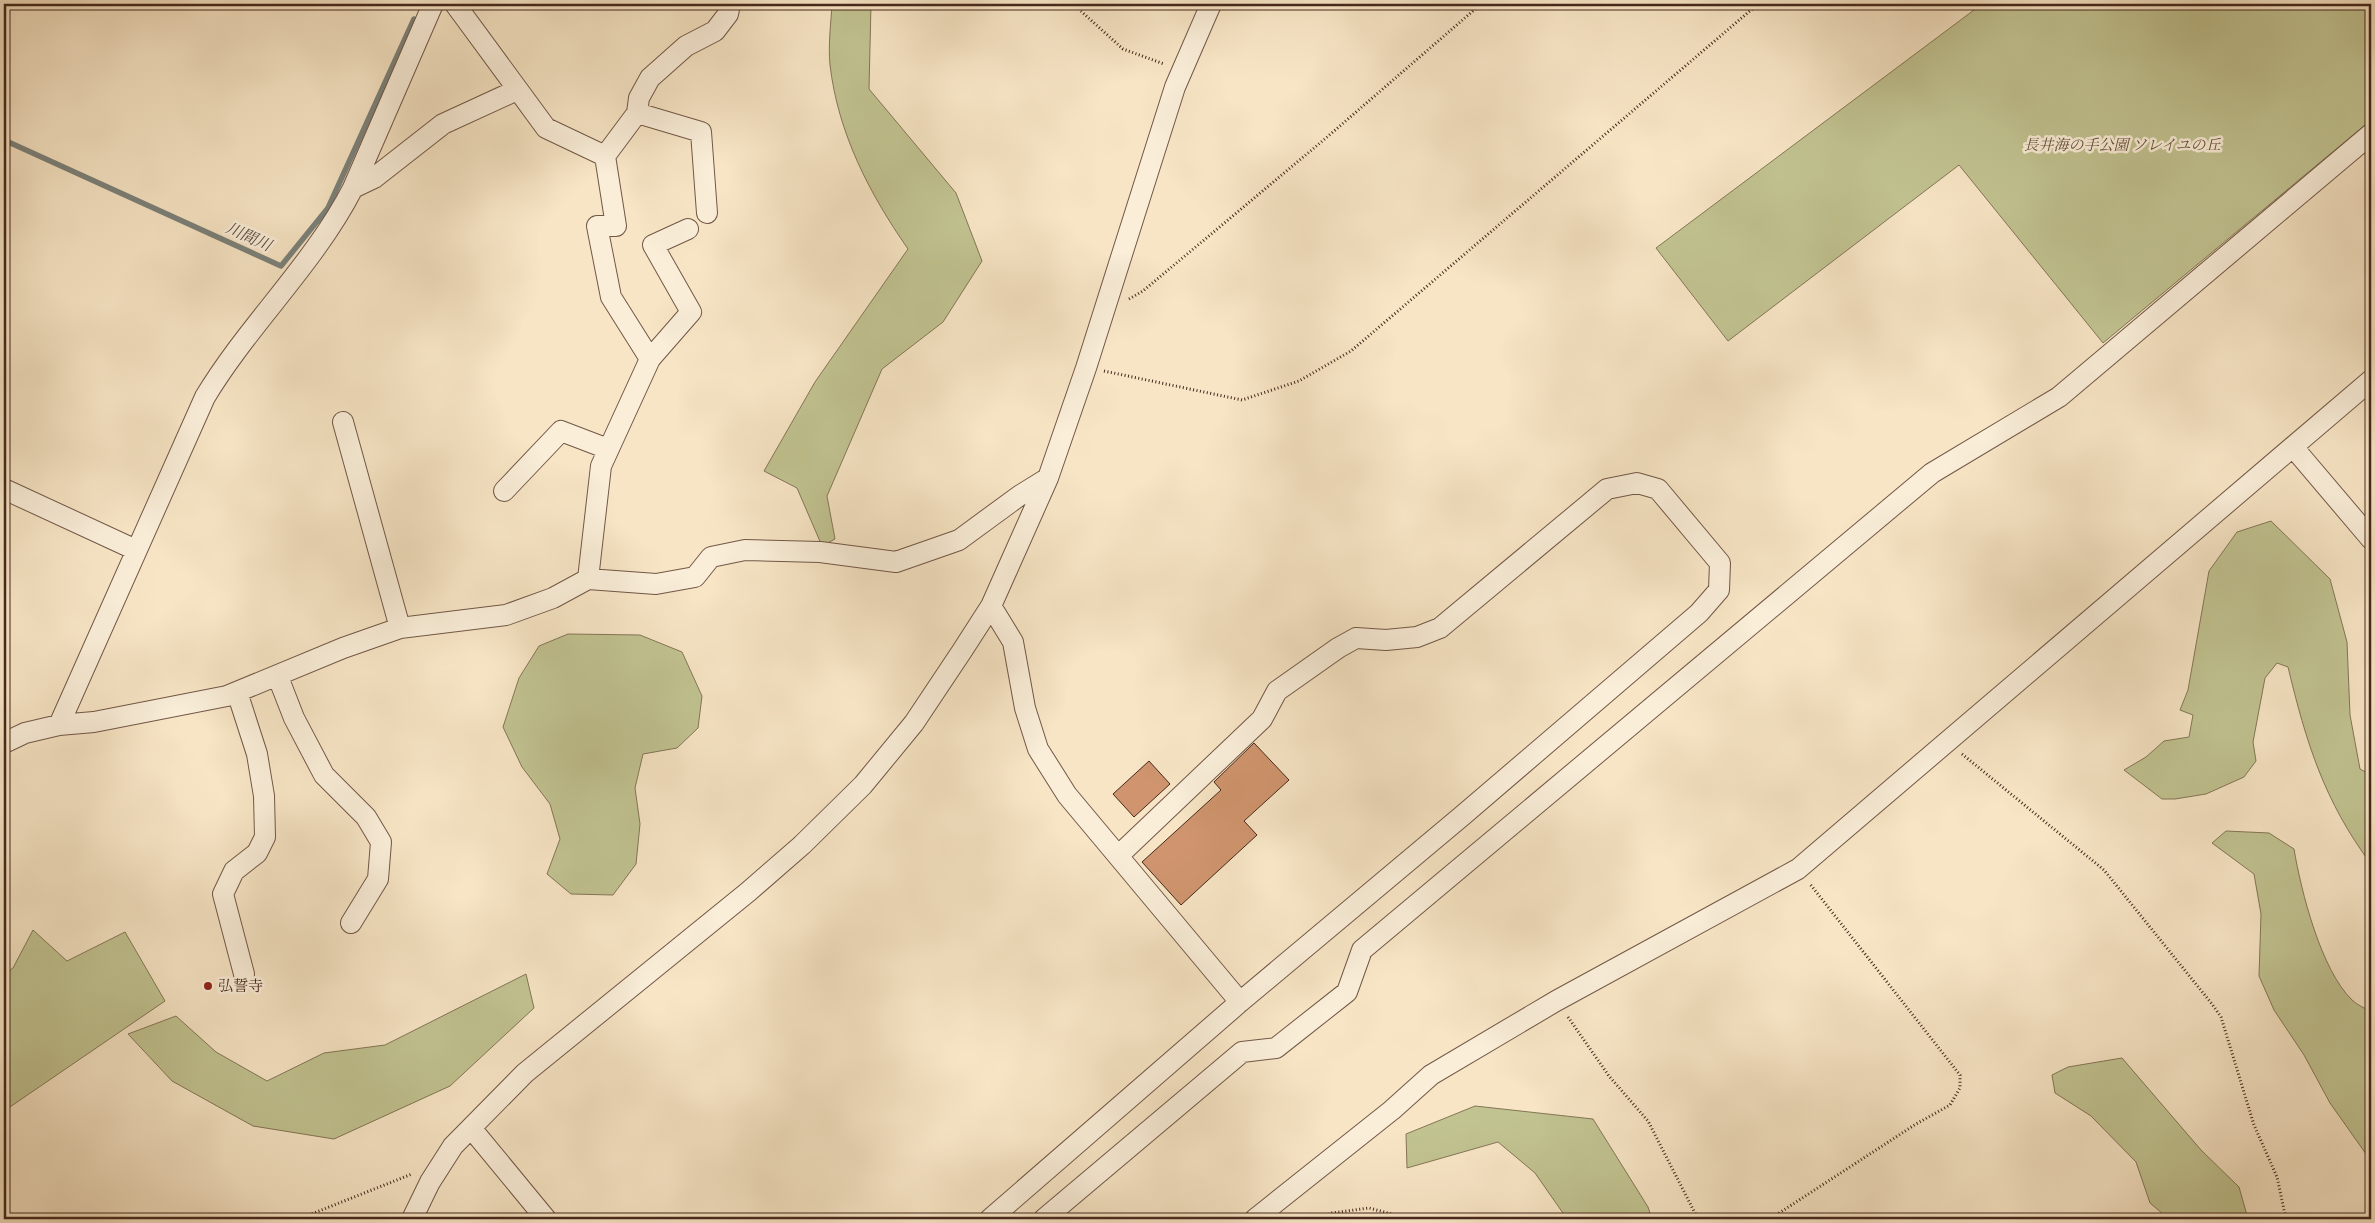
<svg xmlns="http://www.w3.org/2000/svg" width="2375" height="1223" font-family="'IM FELL English','Noto Serif JP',serif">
<rect width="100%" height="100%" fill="#f7e5c5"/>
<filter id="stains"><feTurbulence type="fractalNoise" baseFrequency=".004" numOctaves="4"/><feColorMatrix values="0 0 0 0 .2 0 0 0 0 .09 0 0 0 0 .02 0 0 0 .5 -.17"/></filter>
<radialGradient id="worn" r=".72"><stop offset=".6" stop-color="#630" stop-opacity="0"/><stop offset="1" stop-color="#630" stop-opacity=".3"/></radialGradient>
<!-- green -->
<path fill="#c1c391" stroke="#847657" d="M832,4H871L869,89L956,193L982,261L943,322L882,369L827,496L835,539L822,546L797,488L764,471L815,382L908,249C869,193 838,133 830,65C828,45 831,23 832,4Z
M1982,4H2371V120L2103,343L1959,165L1728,341L1656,248Z
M2271,521L2330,579L2347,642L2350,715L2360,769L2371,775V864C2324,801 2306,742 2288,667L2277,663L2265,678L2253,742L2256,761L2244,777L2206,794L2175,799H2162L2124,770L2146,757L2164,741L2189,737L2193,715L2180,710L2188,690L2209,571L2237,532Z
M568,634L640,635L682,652L702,696L698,728L677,748L643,754L635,788L640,824L636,864L613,895L571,894L547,874L560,839L550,804L522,767L503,727L519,678L539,646Z
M2226,831L2269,833L2294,849C2301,891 2321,970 2352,1000C2357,1005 2365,1008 2371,1012V1161L2330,1103L2304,1055L2274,1010L2259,976L2261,914L2254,874L2212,843Z
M33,930L67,961L125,932L165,1001L4,1111V975L13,968Z
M526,974L534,1008L450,1086L334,1139L253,1126L172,1081L128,1034L176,1016L216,1052L267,1081L324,1053L385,1045Z
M2122,1058L2201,1150L2239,1187L2248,1219H2169L2150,1203L2136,1162L2091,1116L2055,1093L2052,1075L2068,1067Z
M1475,1106L1593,1119L1648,1207L1652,1219H1579L1565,1216L1535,1173L1498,1142L1407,1168L1406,1134Z"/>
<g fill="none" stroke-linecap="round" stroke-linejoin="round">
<!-- stream -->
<path stroke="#7b827b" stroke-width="5.5" d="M4,140L281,266L328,208L414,19"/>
</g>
<!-- building -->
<path fill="#d0956e" stroke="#46281d" d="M1254,743L1289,780L1244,821L1257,835L1181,905L1142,862L1221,790L1214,782Z
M1149,761L1170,784L1134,817L1113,794Z"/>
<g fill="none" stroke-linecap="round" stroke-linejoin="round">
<defs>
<path id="minor" d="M455,4L546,128L605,156
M637,113L701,132L707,213
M353,188L374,178L443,124L517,90
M650,359L691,312L653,245L688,229
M343,422L400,628
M2293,447L2371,539
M4,489L136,550
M504,491L561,431L608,449
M588,579L656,584L695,577L711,557L745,550L820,552L896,562L959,540L1019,496L1048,478
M991,606L1013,642L1025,708L1038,749L1067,795L1240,1002
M278,677L294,718L324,775L366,817L381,842L378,879L351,923
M237,692L257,754L264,796L265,837L257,853L234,871L223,894L244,974
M59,725L205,397C249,324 314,264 353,188L433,4
M4,743L25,733L59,725L94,722L227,696L343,648L400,628L506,615L553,598L588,579L601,466L650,359L611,297L597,226H616L605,156L637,113L639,98L650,78L686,46L715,31L728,14L730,4
M471,1128L546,1219
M412,1219L430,1182L453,1146L525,1073L748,892L802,845L863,785L914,723L962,651L991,606L1048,478L1086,368L1175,87L1211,4
M990,1219L1240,1002L1462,816L1699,613L1719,590L1720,563L1658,489L1637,483L1607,489L1440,628L1417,637L1386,640L1356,638L1338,648L1277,691L1262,719L1118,856
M1044,1219L1242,1052L1276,1048L1347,992L1362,950L1932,473L2059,397L2371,134
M1255,1219L1392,1110L1431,1075L1556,1001L1798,869L2371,380"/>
</defs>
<!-- minor casing -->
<use href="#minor" stroke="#725747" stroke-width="22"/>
<!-- path -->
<path stroke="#46281d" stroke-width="3" stroke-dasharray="1 2.5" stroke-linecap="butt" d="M1073,4L1123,49L1164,64
M1129,299L1143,291L1326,138L1481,4
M1104,371L1242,400L1299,381L1351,351L1758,4
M1962,754L2104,870L2212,1004L2221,1017L2254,1125L2277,1177L2286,1219
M1568,1017L1609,1076L1648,1121L1698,1219
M299,1219L412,1174
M1315,1219L1332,1213L1369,1208L1411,1219
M1770,1219L1916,1124L1950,1105L1960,1088V1075L1810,884"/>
<!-- minor -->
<use href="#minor" stroke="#faeed9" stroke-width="20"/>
</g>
<!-- markers -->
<circle fill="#8f2418" stroke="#faeed9" stroke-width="2" cx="208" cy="986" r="5"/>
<g text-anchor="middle" stroke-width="5" stroke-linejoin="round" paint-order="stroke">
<!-- park labels -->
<g font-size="15" font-style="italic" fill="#654f3a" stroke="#faeed9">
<text x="2122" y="150">長井海の手公園 ソレイユの丘</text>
</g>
<!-- poi labels -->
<g font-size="15" fill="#46281d" stroke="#faeed9" text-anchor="start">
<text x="218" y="991">弘誓寺</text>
</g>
<!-- water labels -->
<g font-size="16" font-style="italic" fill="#5c4e44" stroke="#faeed9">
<text transform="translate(249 236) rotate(24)" y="6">川間川</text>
</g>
</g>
<!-- margin -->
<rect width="2375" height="1223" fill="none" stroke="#f7e5c5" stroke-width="20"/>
<rect x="5" y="5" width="2365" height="1213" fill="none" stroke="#46281d" stroke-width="2.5"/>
<rect x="10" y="10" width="2355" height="1203" fill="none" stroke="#46281d"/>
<rect width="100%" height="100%" filter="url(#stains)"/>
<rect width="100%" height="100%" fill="url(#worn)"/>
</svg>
